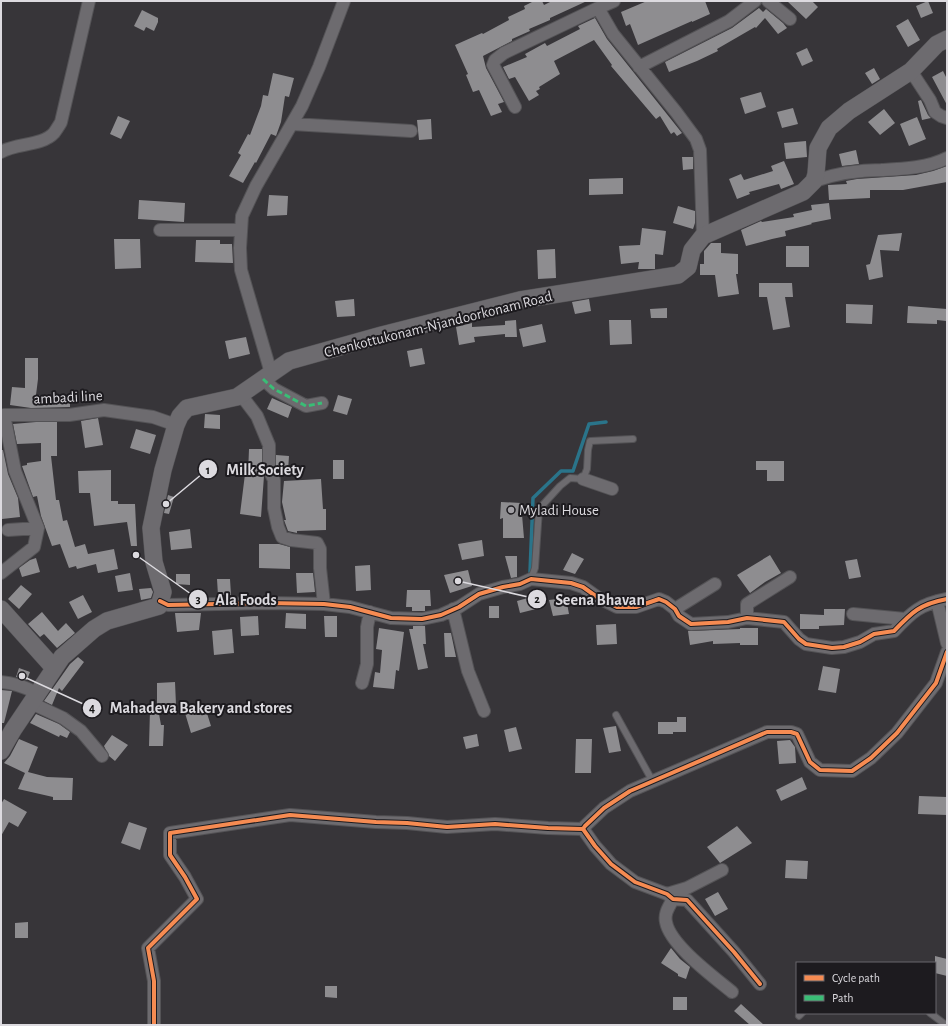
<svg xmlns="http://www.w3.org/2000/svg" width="948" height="1026" font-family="'Alegreya Sans',sans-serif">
<rect width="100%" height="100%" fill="#373539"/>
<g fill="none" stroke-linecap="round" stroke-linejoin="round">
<!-- stream -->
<path stroke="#2a748a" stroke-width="3.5" d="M530,572L533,498L561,471H573L589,424L606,422"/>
</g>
<!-- building -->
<path fill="#8e8d90" d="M534,1H542L544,5L552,1H587L550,18V20L529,29L530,31L512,39V41L483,56L486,68L504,102L498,104L502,112L491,116L479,90L473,92L466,75L468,74L455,45L482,33L483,34L509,20L508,17L525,9L524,6Z
M647,1H705L710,14L692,22V21L638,45L630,24L626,26L621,12Z
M787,1H812L818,7L806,19Z
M928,1L933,13L921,18L916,6Z
M759,8L763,12L766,9L783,23L787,28L778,34L765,18L756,28L755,27L717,49L718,51L697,61L669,72L665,62L732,28Z
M142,10L158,18V22L154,31L146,27L144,31L134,26Z
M595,18L607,39L682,133L677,136L674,132L671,134L660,116L656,119L611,66L612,65L594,40L554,61L560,74L539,87L540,89L536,91L539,95L529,101L515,77L509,79L503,67L527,57L525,54L545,43L547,46L580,29L578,26Z
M908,19L920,40L908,47L896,26Z
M807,48L813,61L802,66L796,53Z
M874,68L880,79L872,84L865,73Z
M943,71L947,79V105L932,77Z
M273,73L294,78L289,97L285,96L281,122L276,136L271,134L256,163L255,162L243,183L229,176L241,155L238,153L248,134L250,135L261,106L263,95L268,96Z
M761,92L766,107L745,114L740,98Z
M921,100L928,115L931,118L922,120L918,101Z
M793,108L798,124L782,128L777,112Z
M884,109L895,123L880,135L868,122Z
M118,116L130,121L121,139L110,134Z
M917,117L926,139L909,146L900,124Z
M431,119L432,139L419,140L417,120Z
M806,141L807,157L786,159L784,143Z
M856,150L859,164L842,166L839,154Z
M682,157H693V169L683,170Z
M784,161L794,184L781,189L779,184L749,192L750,194L737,199L729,179L741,174L744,180L773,171L771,166Z
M947,166V182L903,190H870V198L829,200L828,185L847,184L846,181L857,179L916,175L933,171Z
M623,178V194L589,195V179Z
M269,195L288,196L287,215L267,216Z
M139,200L185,203L184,222L138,219Z
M829,203L831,219L811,223L812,224L785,231L786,236L772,239L746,246L741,230L761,221L762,222L794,217L793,214L812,210L811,205Z
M678,206L695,211V223L693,229L673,223Z
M642,228L666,231L663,255L655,254V269H638L639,262L621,264L619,246L640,245Z
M902,233L899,251L880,250L883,277L869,280L866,265L870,264L878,235Z
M114,239H140L141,268L115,269Z
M196,240H220V244H232L233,263L195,262Z
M711,243H721V253L738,254V274H736L739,294L718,297L715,275H700V264H704V251Z
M786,246H809V267H786Z
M555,249L556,278L538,279L537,250Z
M759,283H792L793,297H785L790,327L773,330L767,297H759Z
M354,299L355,316L337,317L335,301Z
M589,299L591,311L575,314L572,302Z
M846,304L873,305L872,324L846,323Z
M908,306L947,309L946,321L937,320V324L907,323Z
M667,308V318H651L650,309Z
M516,320L517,337H505V334L474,337L475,342L459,345L456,327L472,323V327L505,325V321Z
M609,320H631L632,344L610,345Z
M542,324L546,342L523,347L519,329Z
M246,337L250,354L229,359L225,341Z
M422,348L425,364L410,367L407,351Z
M25,358H38V379L36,395L70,397V407L31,408L10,405L12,387L25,388Z
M338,395L352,399L347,415L333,411Z
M272,398L292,407L288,418L267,409Z
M205,414L220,415V429L204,428Z
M98,418L103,445L85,448L81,421Z
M36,422H57V456H51L56,500H59L63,521L67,520L75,547L85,544L88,554L114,549L118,569L98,573L96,564L77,569L76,566L69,568L60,544L52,546L41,516L37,496L33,497L22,466L27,465V463L41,461V443L17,444L13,424Z
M136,429L156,435L150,454L130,448Z
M249,449H262V469L264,476L261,517L240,514L245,474H248Z
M1,450H3L8,474L18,498L20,517L2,519L1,509Z
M276,455L289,456L288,471L278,470L276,467Z
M333,460H344V479H333Z
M756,461H784V481H767V470H756Z
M111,470V501H118V504H135L137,546H131L127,522L94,526L90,493H79L78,471Z
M321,479L323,509H326V530L297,531V533L288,531L284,520H286L282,502L284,481Z
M168,495L174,497L169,514L164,513Z
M501,502L521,503L524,538H503V518L500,519Z
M190,529L192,548L171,550L169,532Z
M482,540L484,556L462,560L458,544Z
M259,544H279L290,547V569L259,568Z
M572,553L584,559L575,574L563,570Z
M770,555L781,573L765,582L750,593L737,575Z
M505,556H517V577L511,578Z
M36,558L40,572L22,577L19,568L30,560Z
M857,559L861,577L849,579L845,561Z
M370,565L371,590L356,591L355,566Z
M468,570L472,586L450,593L444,575Z
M130,573L133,590L118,592L115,576Z
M296,573H313L315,592L297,593Z
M176,574H190V585L176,584Z
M217,579H230L231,595H218Z
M21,585L32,594L19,609L8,599Z
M151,588L153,592L151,598L141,600L139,589Z
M407,590H430L431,606H425V611H412V607H406Z
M83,595L92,612L78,619L69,602Z
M535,596L540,608L520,613L517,601Z
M566,598L569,614L553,616L549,600Z
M489,606H499V618H489Z
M824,609H845L844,625L819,626V629H800V614L824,615Z
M42,612L58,631L66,623L75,633L57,648L44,634L40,637L28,624Z
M175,613H201L199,630L177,632Z
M286,613L306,614V629L285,628Z
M258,616L259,635L241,636L240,617Z
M324,616H337V637H325Z
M616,624L617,644L597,645L596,625Z
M413,626H425L426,644H423L428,668L418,670L409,629H413Z
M379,628L404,632L399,671L396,670L394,689L373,687L375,672L380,673L382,650L376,649Z
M740,628H758V645H740V643L713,644V641L690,645L688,631H691L740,629Z
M232,629L234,653L214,655L212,631Z
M444,633H451L456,657H445Z
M78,657L84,662L62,691L59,688L52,705L44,701L70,664Z
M823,666L840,669L836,693L818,690Z
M19,668L30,672L27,680L16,677Z
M175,682L176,705H157V683Z
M1,690L12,691L4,723H1Z
M205,707L211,726L191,733L185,713Z
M158,708L161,725H164L163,746H149L150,710Z
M36,714L59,724L70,732L67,738L60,735L59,737L30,723Z
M677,717H686V732H673V734H658V722H677Z
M616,726L621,751L609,753L603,728Z
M516,727L522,749L509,752L504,730Z
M477,734L479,746L466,749L463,737Z
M112,735L128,745L115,761L109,756L104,746Z
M19,739L38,747L28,772L47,777L73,778L72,800H53V797L18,789L25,773L4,763L10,756Z
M576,739H592L591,773H575Z
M790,740L795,747L796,763L779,764L777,741Z
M802,777L807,789L781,801L776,790Z
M919,796L947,797V815L918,814Z
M4,799L27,812L18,827L9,822L1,836V804Z
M129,822L147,828L140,850L121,843Z
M737,826L752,843L720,863L707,847Z
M786,860L808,861L807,879L785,878Z
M718,892L728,909L715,916L705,899Z
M28,922V938H15V923Z
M671,948L680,959L690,967L686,979L678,976V974L661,963Z
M935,956L947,959V976L935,973Z
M325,986H337V998L325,997Z
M673,997H687V1010H673Z
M741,1004L764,1025H750L734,1011Z"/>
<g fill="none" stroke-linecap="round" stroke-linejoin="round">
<defs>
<path id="service" d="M531,579L535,568L539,509L560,486L570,478L583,479L587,469L588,450L590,441L633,439
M616,715L653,782
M930,1013L946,1025
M799,1016L802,1013"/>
<path id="minor" d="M614,1L598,8L613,34L676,112L696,139L700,150L703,236
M768,1L790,19
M639,67L729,21L755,1
M911,71L930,100L935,112L941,116L947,118
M515,107L493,65L495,60L504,53L598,8
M292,124L411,131
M1,152C16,143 42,146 54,133C56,130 59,126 61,122L89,1
M814,181C835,174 859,170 881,170C901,169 928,168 947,158
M160,230H241
M271,373L241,270L240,248L242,216L256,186L302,106L319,67L344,1
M263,379L274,389L306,406L322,403
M241,395L257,416L269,445V469L274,480V508L278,527L282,537L291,540L317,543L320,549V568L324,604
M583,479L612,489
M38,528L15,471L4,415H69L104,410L153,417L176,425
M1,573L34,547L38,528L8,530
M160,601L168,605L267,603L324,604L350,607L391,618L422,619L441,615L459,607L479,594L503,587L520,584L531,579L571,583L583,587L597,597L617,607H636L659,599L666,602L675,609L679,616L691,624L728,622L747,618L784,622L799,639L806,644L832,648L844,647L860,642L874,634L894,631C912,612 920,604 947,599
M937,601L947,643
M453,609L468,671L484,711
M675,609L715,584
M853,614L905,619
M747,618V604L790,577
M1,682C14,683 25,687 37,693
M362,683L367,664V627L370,612
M31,703L63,718L81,731L102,756
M667,894L687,888L722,870
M673,899C669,907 664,913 666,922C670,945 714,977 732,992
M760,984L734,952L687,900L673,899L667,894L635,882L611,864L595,846L583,829L585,826L604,808L630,791L767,732H791L797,734L810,762L820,770L852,771L871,758L897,733L936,683L947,652
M154,1025V981L148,948L197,899L185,877L170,855V833L290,815L376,822L407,823L447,827L495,824L548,828L583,829"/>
<path id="secondary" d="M1,609L54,668
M1,751L13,730L62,657L94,629L107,621L159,606L163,592L154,562L151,528L163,470L176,425L180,416L187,408L237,397L289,361L382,335L520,300L678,275L688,267L692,250L703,236L803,192L814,181L816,174L818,148L829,128L849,111L911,71L937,44L947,39"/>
</defs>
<!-- service casing -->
<use href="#service" stroke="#545356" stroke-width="8"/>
<!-- minor casing -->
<use href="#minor" stroke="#545356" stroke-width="14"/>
<!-- secondary casing -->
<use href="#secondary" stroke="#545356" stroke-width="18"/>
<!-- service -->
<use href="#service" stroke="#6d6b6f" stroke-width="6"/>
<!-- minor -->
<use href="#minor" stroke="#6d6b6f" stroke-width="12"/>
<!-- secondary -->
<use href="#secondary" stroke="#6d6b6f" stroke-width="17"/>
<!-- quiet -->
<path stroke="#3abd76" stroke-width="3" stroke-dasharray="6 3" stroke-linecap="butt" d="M263,379L274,389L306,406L322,403"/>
<defs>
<path id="cycleway" d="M160,601L168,605L267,603L324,604L350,607L391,618L422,619L441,615L459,607L479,594L503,587L520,584L531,579L571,583L583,587L597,597L617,607H636L659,599L666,602L675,609L679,616L691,624L728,622L747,618L784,622L799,639L806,644L832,648L844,647L860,642L874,634L894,631C912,612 920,604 947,599
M760,984L734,952L687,900L673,899L667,894L635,882L611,864L595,846L583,829L585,826L604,808L630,791L767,732H791L797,734L810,762L820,770L852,771L871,758L897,733L936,683L947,652
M154,1025V981L148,948L197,899L185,877L170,855V833L290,815L376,822L407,823L447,827L495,824L548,828L583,829"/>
</defs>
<!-- cycleway casing -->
<use href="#cycleway" stroke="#1d1b1f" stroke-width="6"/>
<!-- cycleway -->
<use href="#cycleway" stroke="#f68b52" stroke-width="4"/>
</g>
<!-- markers -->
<circle fill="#a2a0a5" stroke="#1d1b1f" stroke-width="1.5" cx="511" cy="510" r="4"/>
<g text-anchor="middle" stroke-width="4" stroke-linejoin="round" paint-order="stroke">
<!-- street labels -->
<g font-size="15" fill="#dcdadf" stroke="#1d1b1f">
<text transform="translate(438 324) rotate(-14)" y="5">Chenkottukonam-Njandoorkonam Road</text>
<text transform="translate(68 397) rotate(-3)" y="5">ambadi line</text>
</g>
<!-- poi labels -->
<g font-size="15" fill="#dcdadf" stroke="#1d1b1f" text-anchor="start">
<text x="519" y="515">Myladi House</text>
</g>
</g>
<!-- callouts -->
<path fill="none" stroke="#dcdadf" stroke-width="1.5" d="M166 504L208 469M458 581L537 599M136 555L198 599M22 676L92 708"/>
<g fill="#dcdadf" stroke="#1d1b1f" stroke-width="1.5">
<circle cx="166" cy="504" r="4"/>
<circle cx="458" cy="581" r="4"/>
<circle cx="136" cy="555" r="4"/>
<circle cx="22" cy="676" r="4"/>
<circle cx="208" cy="469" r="10"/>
<circle cx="537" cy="599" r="10"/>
<circle cx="198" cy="599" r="10"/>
<circle cx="92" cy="708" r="10"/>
</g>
<g font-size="12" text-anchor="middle" font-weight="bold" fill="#111">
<text x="208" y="474">1</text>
<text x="537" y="603">2</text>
<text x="198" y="603">3</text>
<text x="92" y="712">4</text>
</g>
<g font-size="16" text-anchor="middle" font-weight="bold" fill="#dcdadf" stroke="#1d1b1f" stroke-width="4" stroke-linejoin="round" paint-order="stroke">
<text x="265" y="475">Milk Society</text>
<text x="600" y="605">Seena Bhavan</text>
<text x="246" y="605">Ala Foods</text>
<text x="201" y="713">Mahadeva Bakery and stores</text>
</g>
<!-- border -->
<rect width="948" height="1026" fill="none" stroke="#dcdadf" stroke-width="4"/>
<!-- legend -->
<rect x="796" y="962" width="140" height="52" fill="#1d1b1f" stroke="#69676c"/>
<rect x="804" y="975" width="20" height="6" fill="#f68b52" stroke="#69676c"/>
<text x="832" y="982" font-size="12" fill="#dcdadf">Cycle path</text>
<rect x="804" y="995" width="20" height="6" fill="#3abd76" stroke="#69676c"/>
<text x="832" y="1002" font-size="12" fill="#dcdadf">Path</text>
</svg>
